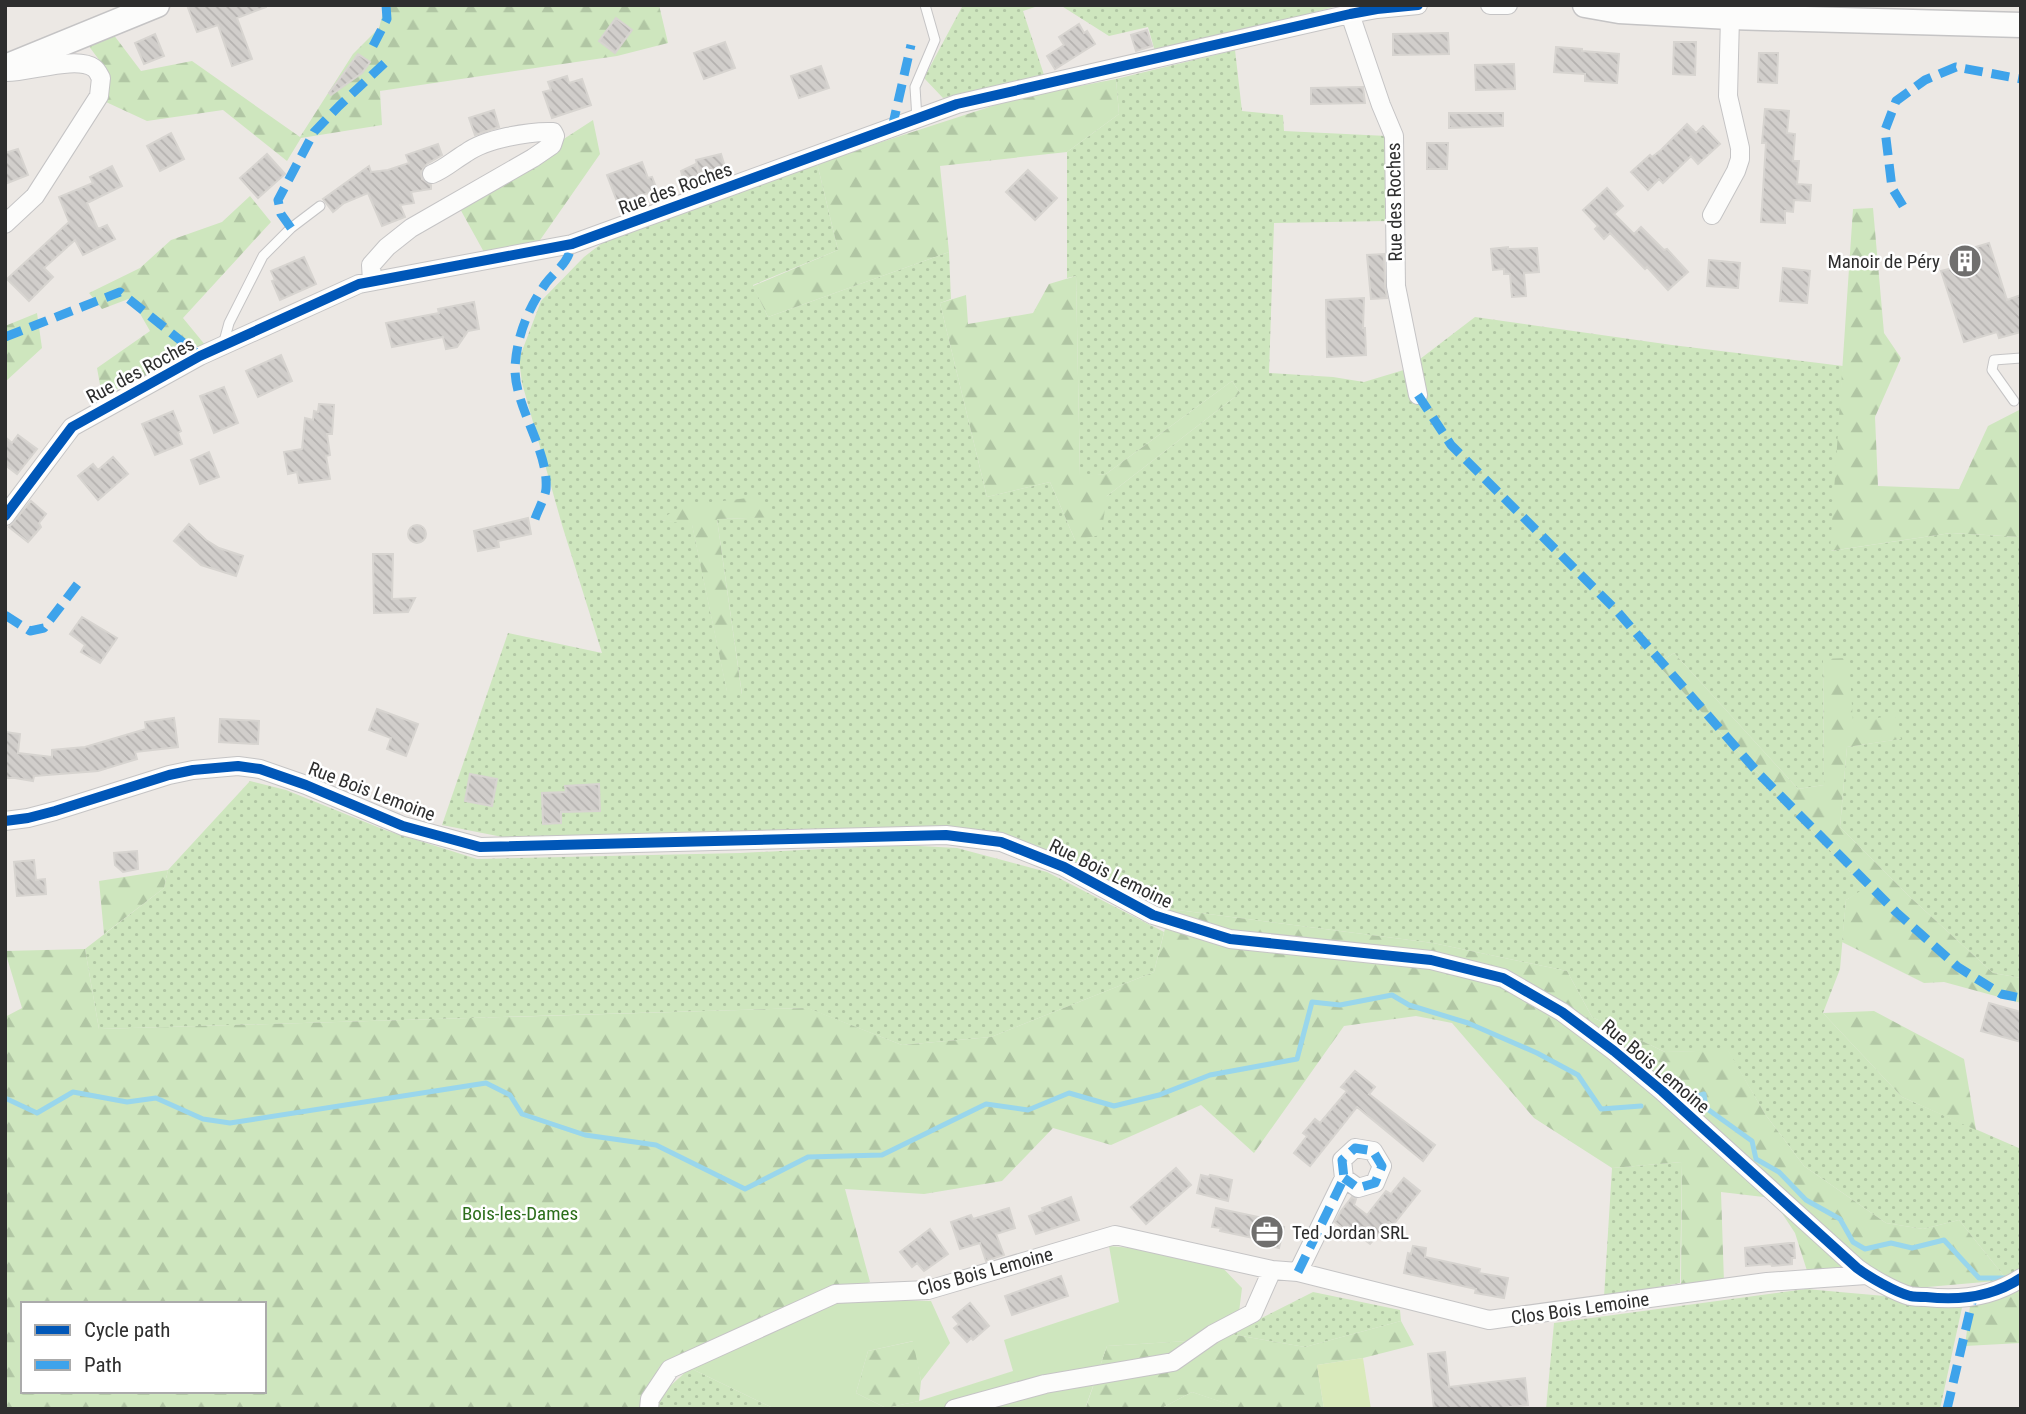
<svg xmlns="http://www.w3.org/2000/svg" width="2026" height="1414" font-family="'Roboto Condensed',sans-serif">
<defs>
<pattern id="grass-dots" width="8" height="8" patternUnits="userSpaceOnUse" patternTransform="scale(1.75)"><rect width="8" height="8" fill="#cee6be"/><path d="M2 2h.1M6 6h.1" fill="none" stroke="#b1c6a4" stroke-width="1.8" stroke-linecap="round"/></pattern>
<pattern id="forest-firs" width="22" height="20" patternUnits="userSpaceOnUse" patternTransform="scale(1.75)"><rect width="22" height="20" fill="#cee6be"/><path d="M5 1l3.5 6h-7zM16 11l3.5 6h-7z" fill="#b1c6a4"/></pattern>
<pattern id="building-back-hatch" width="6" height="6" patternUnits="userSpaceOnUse" patternTransform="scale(1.75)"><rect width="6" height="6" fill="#d1cecb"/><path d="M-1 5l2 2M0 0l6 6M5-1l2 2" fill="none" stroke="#b4b1af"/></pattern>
</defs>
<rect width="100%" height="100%" fill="#ece8e4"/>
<!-- grass -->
<path fill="url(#grass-dots)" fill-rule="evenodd" d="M963,5H1041L1023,11L1046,81L943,98L924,78Z
M1060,5H1341L1156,55L1148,27L1109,36Z
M1235,50L1242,111L1283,115L1284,131L1387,136V221L1274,223L1269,373L1333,377L1364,382L1407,369L1475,317L1672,345L1843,366L1831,551L1951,533L2021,537V978L1993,973L1910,897L1840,827L1847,747L1900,739L1853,722L1823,659L1824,785L1798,789L1674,653L1657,664L1866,889L1846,900L1840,969L1823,1013L1902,1097L2021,1149V1269L2007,1280L1959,1220L1923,1229L1886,1223L1804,1166L1765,1114L1728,1051L1665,1052L1592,1017L1567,971L1433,943L1170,909L1006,835L956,827L517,840L442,825L508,633L602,653L562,525L522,383L519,359L541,301L584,257L615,233L817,163L838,250L753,285L768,317L949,252L951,299L940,303L987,497L1050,482L1075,540L1107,496L1240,393L1232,381L1106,474L1080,477L1076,276L1067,278V152L1119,114L1116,79ZM778,517L717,519L742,694L727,691L692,524L661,520Z
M250,781L286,790L385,830L477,859L740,853L901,845L957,848L1047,872L1164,932L1154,972L991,1037L902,1045L807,1008L99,1029L85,949L164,888L168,870Z
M1682,1162L1680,1283L1604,1297L1612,1168Z
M1806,1289L1963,1303L1940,1409H1546L1554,1323Z
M1313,1292L1400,1310L1401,1321L1305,1347L1230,1334Z
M690,1368L775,1409H655L657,1398Z"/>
<!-- forest -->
<path fill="url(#forest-firs)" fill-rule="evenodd" d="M385,5H659L668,43L617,56L380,91L382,125L301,138L287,161L223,110L147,121L106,102L108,72L88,45L113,34L141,71L192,61L300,137L353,54L379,28Z
M1116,79L1119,114L1067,152L940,166L949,252L768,317L753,286L838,250L817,163L1017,98Z
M593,120L600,154L538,243L485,254L459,207Z
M250,196L271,222L183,318L206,346L102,396L97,368L150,331L131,298L102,309L89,293L140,268L171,240L222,222Z
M1873,208L1884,333L1901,358L1875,417L1878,486L1959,489L1988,426L2021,409V537L1951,533L1830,551L1853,209Z
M1076,276L1080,476L1106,474L1232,381L1240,393L1107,496L1101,535L1075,540L1050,482L987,497L940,303L966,295L968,324L1033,313L1049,284Z
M37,313L42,348L5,382V326Z
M756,497L780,517L717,519L742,695L727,692L692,525L660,520L681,506Z
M1674,653L1798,789L1824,785L1823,659L1849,658L1853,722L1895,715L1901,739L1847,747L1840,827L1910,897L1993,973L2021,978V1003L1944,982L1924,983L1842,942L1846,900L1865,888L1657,664Z
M168,870L164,888L104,934L99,881Z
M1170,909L1433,943L1567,971L1592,1017L1665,1052L1728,1050L1765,1114L1804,1166L1886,1223L1923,1229L1959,1220L2007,1280L1916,1288L1809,1277L1795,1233L1772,1198L1721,1192L1724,1282L1681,1284L1682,1162L1612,1168L1534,1118L1452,1023L1416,1016L1344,1026L1254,1153L1201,1105L1111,1145L1053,1128L1002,1181L924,1194L845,1189L870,1282L659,1367L650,1409H5V1017L22,1008L5,951L85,949L99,1029L808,1008L902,1045L991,1037L1154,972ZM23,1304H264V1391H23Z
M1874,1011L1964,1059L1976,1130L1902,1097L1823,1013Z
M2021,1283V1343L1965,1346L1970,1306Z
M1401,1321L1414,1345L1363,1358L1317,1365L1324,1409H1234L1233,1406L1192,1392L1160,1409H1090L1086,1407L1107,1346L1204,1340L1230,1334L1305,1347Z
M914,1341L921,1381L919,1401L886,1408L856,1393L868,1351Z"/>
<!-- park -->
<path fill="#cee6be" d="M1109,1246L1144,1249L1219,1264L1242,1288L1239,1312L1204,1340L1107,1346L1086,1406L1090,1409H775L690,1368L844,1299L931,1301L950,1343L921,1381L913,1341L868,1351L856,1393L886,1408L919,1401L1013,1371L1004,1340L1119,1302Z
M1192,1392L1234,1406V1409H1160Z"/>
<!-- pitch -->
<path fill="#d9eabb" d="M1363,1358L1371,1409H1324L1317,1365Z"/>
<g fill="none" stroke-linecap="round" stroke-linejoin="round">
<!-- stream -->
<path stroke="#99d6ec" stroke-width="5" d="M5,1098L37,1113L73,1092L127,1102L156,1098L203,1119L230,1123L486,1083L510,1095L522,1114L585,1135L656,1145L745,1189L808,1157L882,1155L986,1104L1028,1110L1069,1093L1114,1106L1159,1095L1210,1075L1297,1059L1312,1002L1340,1005L1392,995L1409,1005L1468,1023L1537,1053L1578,1075L1601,1109L1641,1106
M1691,1098L1704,1094L1706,1108L1752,1141L1756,1159L1779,1172L1806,1200L1840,1219L1853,1242L1865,1249L1891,1243L1912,1248L1944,1240L1979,1278H2006"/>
</g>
<!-- building -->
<path fill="url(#building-back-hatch)" stroke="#d7d4d0" stroke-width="2" d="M187,5H266V7L237,18L252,59L232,66L218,25L197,32Z
M616,18L632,30L615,53L599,41Z
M1079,24L1084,33L1087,31L1095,44L1055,69L1047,56L1064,45L1059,37Z
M1147,30L1152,46L1136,51L1131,35Z
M1448,33L1449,54L1393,55V34Z
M155,34L164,56L144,64L135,43Z
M725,42L735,68L704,79L694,53Z
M1674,42H1696L1695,75L1673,74Z
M1556,47L1582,49V51L1619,54L1617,83L1585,81V74L1554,72Z
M1759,53H1778L1777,83L1758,82Z
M358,54L370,62L362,73L331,95L329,93Z
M1514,64L1515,89L1476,90L1475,65Z
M821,66L829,88L799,98L791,76Z
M567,76L569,83L582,79L591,105L552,118L543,92L551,90L548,82Z
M1363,87L1365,103L1311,104V88Z
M1765,109L1789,111L1787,133L1795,134L1793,161H1799L1797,184L1811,185L1810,201L1794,200L1793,212L1785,211V223L1761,222L1766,143H1762Z
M494,110L499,127L475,135L469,118Z
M1449,113H1503V126L1449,128Z
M1687,124L1696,133L1703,126L1720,144L1698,164L1691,156L1663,183L1659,179L1648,190L1631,172L1650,155L1652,157L1661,150Z
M171,133L184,159L160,171L147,146Z
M1427,143H1448L1447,169H1427Z
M438,144L442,155L427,164L421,172L422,179L431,185V189L411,192L414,203L400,205L405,217L382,226L368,193L344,203L333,212L323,199L369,166L371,172L388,170L409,163L406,155Z
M18,149L28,175L5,184V153Z
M267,154L285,174L258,198L240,178Z
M721,154L725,167L699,173L696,160Z
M642,162L648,178L652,177L657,190L618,204L607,175Z
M696,164L701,181L686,188L681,171Z
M112,166L122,186L87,203L98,229L107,225L115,239L83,255L75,240L44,268L53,277L29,301L7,279L69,222L59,197L93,183L90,177Z
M1028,170L1057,198L1035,220L1006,192Z
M1607,188L1623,206L1614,214L1634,234L1641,227L1664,250L1667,249L1688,272L1668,290L1647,267L1645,269L1610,233L1604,239L1595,229L1598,226L1583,210Z
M1989,243L2007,300L2021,295V332L1999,338L1997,332L1964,342L1941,271L1953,268L1949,255Z
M1508,247V249L1537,248L1539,272L1524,273L1526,296L1512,297L1510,274H1504V269L1493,270L1491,249Z
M1384,254L1385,286L1387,298L1371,299L1367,255Z
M304,257L316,284L280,300L272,281L275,280L271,271Z
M1709,260L1740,263L1738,288L1707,286Z
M1783,268L1810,271L1807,303L1780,301Z
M1364,298L1363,328H1365L1366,355L1327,357L1326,300Z
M474,302L479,329L468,331L457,347L446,349L443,337L392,347L386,323L439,313L438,309Z
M281,355L292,381L258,397L246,371Z
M224,387L238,423L214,433L200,396Z
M319,404L334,405L332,434H327L330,455L326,456L330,479L299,483L297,472L288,474L284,452L302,449L305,418L313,420L314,411L318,412Z
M173,411L181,431L178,433L182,444L155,455L142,424Z
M18,435L37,449L17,474L5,465V437L12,443Z
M209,452L219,477L200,484L191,460Z
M113,457L128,474L98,500L78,476L93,464L98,470Z
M31,501L46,514L39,523L41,527L28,542L9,527Z
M528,518L531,534L498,541L499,547L478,551L474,531Z
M189,524L206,540L219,548L243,556L236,576L201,565L174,541Z
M408 534a9 9 0 1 1 18 0a9 9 0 1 1-18 0Z
M373,554H393L392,599L415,598L408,612L374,613Z
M82,617L117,638L100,663L81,652L85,645L70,634Z
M377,709L418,724L406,756L387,749L391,738L369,730Z
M174,718L178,747L135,752L137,759L98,771L34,776L33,781L15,778H5V732L20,734L18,753L52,757V750L85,747L146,729L145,722Z
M220,719L259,721L258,744L219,742Z
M470,774L497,779L492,806L465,801Z
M599,784L600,811L561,812V823L543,824L542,793L566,792L565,786Z
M137,851L138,869L123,872L115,865L114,853Z
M34,860L36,880L45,879L46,894L17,896L14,862Z
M1989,1003L2021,1012V1042L1981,1031Z
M1355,1071L1375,1087L1369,1094L1435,1145L1423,1161L1357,1107L1310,1166L1294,1153L1307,1136L1303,1133L1315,1119L1320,1123L1347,1091L1341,1087Z
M1176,1168L1191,1185L1146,1224L1131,1207Z
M1201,1175L1209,1177L1210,1175L1232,1180L1228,1201L1197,1193Z
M1404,1178L1420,1191L1393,1225L1389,1222L1370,1244L1348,1227L1347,1232L1335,1222L1341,1211L1352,1197L1356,1199L1354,1205L1367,1215L1386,1191L1391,1194Z
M1071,1197L1079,1220L1036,1234L1029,1216L1043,1211L1042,1208Z
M1009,1208L1015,1228L996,1234L1004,1255L986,1261L980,1243L960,1249L951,1222L971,1215L973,1219Z
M1216,1208L1263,1218L1262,1223L1284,1227L1279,1248L1257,1243L1258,1239L1220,1231L1221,1228L1212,1227Z
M930,1229L948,1254L924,1271L917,1263L912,1267L900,1252Z
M1789,1243H1794L1795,1258H1792V1264L1772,1266L1771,1264L1746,1266L1745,1248Z
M1413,1246L1426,1248L1425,1257L1480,1269L1479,1273L1508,1278L1504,1298L1475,1293L1476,1289L1404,1273L1408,1253L1411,1254Z
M1061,1276L1068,1296L1012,1315L1005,1296Z
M970,1303L989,1326L973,1340L971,1338L967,1342L954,1328L959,1324L953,1317Z
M1445,1352L1449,1387L1525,1378L1528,1405L1491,1409H1434L1428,1354Z"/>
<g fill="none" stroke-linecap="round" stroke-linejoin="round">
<defs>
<path id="lane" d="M917,119L915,87L935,40L925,5
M223,345L229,323L263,256L291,228L320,206
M2014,401L1992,370L1994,360L2021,358"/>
<path id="street" d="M1490,5H1508
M1350,14L1381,105L1394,136L1396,286L1418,395
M5,72C28,73 76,55 94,68C98,71 99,75 101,78L99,96L35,196L5,224
M1712,215L1736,171L1740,159V148L1728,96L1730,17
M372,281L371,265L387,247L411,228L533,158L552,145L555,136L553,132C529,131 485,139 466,153C454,160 445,169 432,174
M5,516L72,427L200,356L359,284L572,244L957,104L1350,14L1377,9L1418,5
M5,821L28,818L55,811L169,775L193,770L238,766L260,769L306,785L403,826L480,847L946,835L1001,842L1064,867L1153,915L1230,939L1431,960L1503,978L1562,1012L1614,1051L1662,1091L1857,1268C1869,1277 1895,1292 1910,1296C1915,1297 1921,1297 1926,1297C1960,1301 1992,1297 2021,1278
M1298,1272L1344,1178L1342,1160L1355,1148L1373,1151L1382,1166L1375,1183L1358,1188L1344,1178
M649,1409L650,1399L670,1369L835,1294L928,1290L1115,1235L1272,1270L1298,1272L1489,1320L1767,1282L1866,1275
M954,1409L1045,1384L1173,1362L1213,1334L1253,1313L1272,1270"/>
<path id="secondary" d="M1585,5L1619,11L1730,17L2021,25
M5,67L157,5"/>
</defs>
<!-- lane casing -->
<use href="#lane" stroke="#c5c4c5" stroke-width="11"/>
<!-- street casing -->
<use href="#street" stroke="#c5c4c5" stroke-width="20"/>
<!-- secondary casing -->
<use href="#secondary" stroke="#c5c4c5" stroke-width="27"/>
<!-- lane -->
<use href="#lane" stroke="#fcfcfb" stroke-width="9"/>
<!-- street -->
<use href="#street" stroke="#fcfcfb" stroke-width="18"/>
<!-- secondary -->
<use href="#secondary" stroke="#fcfcfb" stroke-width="24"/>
<!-- quiet -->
<path stroke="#3ea3eb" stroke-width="9" stroke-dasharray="18 9" stroke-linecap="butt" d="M373,46L387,19L386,5
M892,128L911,45
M1903,206L1892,188L1885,130L1896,101L1925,80L1956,67L2021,79
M291,228L281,214L278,200L314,132L339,106L388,60
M5,337L120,292L200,356
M1418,395L1451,445L1616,610L1760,775L1896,912L1958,967L2001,994L2021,998
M535,519C538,510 545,498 546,489C549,451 515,408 515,369C516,338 528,308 546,283C558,268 568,264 572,244
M5,615L30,631L44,628L80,581
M1298,1272L1344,1178L1342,1160L1355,1148L1373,1151L1382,1166L1375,1183L1358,1188L1344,1178
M1947,1409L1973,1298"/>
<defs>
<path id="cycleway" d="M5,516L72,427L200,356L359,284L572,244L957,104L1350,14L1377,9L1418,5
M5,821L28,818L55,811L169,775L193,770L238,766L260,769L306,785L403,826L480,847L946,835L1001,842L1064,867L1153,915L1230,939L1431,960L1503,978L1562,1012L1614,1051L1662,1091L1857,1268C1869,1277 1895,1292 1910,1296C1915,1297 1921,1297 1926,1297C1960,1301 1992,1297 2021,1278"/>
</defs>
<!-- cycleway casing -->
<use href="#cycleway" stroke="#fff" stroke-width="15"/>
<!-- cycleway -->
<use href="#cycleway" stroke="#0057b8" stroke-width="10"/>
</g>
<!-- icons -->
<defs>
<symbol id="building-disc" viewBox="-11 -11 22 22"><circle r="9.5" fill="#706f6e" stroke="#fff"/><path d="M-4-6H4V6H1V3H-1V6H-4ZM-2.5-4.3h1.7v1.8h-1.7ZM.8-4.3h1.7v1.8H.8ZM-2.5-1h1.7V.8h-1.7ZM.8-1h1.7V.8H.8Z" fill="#fff"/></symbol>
<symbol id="office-disc" viewBox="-11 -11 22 22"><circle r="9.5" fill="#706f6e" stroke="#fff"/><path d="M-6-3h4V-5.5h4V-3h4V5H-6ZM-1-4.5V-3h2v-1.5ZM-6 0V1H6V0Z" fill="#fff"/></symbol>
</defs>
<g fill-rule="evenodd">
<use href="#building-disc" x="1946" y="242" width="38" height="38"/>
<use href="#office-disc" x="1248" y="1213" width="38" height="38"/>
</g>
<g text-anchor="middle" stroke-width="5" stroke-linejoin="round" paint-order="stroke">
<!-- street labels -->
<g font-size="19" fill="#2e2e2e" stroke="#fff">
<text transform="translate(675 188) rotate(-20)" y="7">Rue des Roches</text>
<text transform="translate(1394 202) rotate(-91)" y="7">Rue des Roches</text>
<text transform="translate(140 370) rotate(-28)" y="7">Rue des Roches</text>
<text transform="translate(372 791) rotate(21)" y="7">Rue Bois Lemoine</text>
<text transform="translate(1111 873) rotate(26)" y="7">Rue Bois Lemoine</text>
<text transform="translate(1656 1066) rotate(40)" y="7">Rue Bois Lemoine</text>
<text transform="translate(985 1271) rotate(-15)" y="7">Clos Bois Lemoine</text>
<text transform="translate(1580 1308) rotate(-8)" y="7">Clos Bois Lemoine</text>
</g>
<!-- poi labels -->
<g font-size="19" fill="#2e2e2e" stroke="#fff" text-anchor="end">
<text x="1940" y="268">Manoir de Péry</text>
<text x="1292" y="1239" text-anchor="start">Ted Jordan SRL</text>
</g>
<!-- park labels -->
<g font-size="19" fill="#2c6e1b" stroke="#fff">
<text x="520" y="1220">Bois-les-Dames</text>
</g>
</g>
<!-- border -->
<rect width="2026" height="1414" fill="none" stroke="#2e2e2e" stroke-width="14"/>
<!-- legend -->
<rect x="21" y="1302" width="245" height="91" fill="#ffffff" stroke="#ababab" stroke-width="2"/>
<rect x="35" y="1325" width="35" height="10" fill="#0057b8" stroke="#ababab" stroke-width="2"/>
<text x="84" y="1337" font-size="21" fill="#2e2e2e">Cycle path</text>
<rect x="35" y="1360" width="35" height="10" fill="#3ea3eb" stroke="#ababab" stroke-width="2"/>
<text x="84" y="1372" font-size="21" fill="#2e2e2e">Path</text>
</svg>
